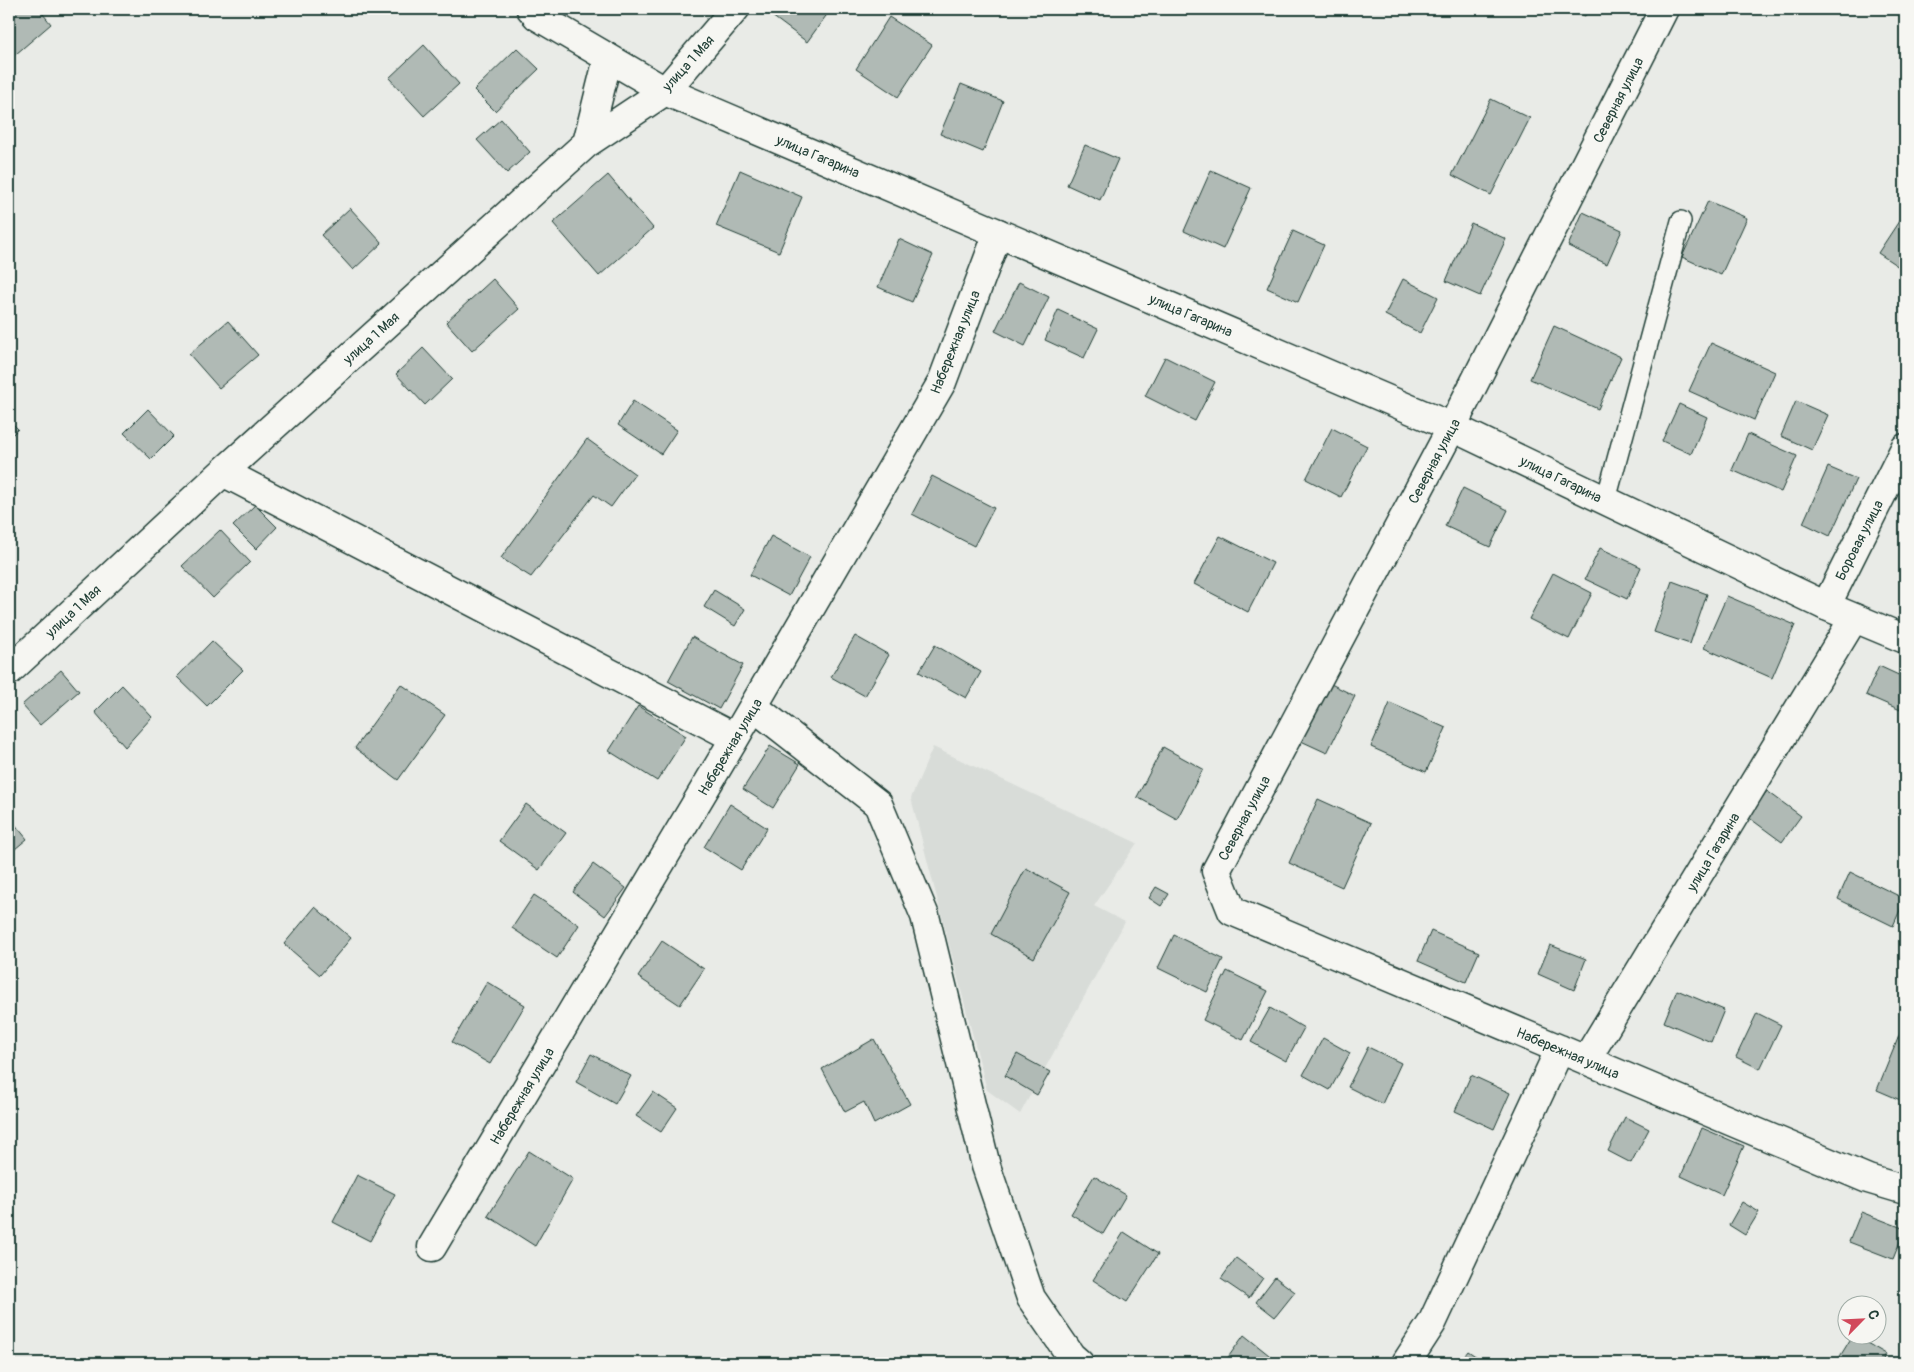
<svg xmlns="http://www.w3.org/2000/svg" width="1914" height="1372" font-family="Pangolin,sans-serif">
<rect width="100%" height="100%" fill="#e9ebe7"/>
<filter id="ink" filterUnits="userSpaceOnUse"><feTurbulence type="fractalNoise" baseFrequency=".02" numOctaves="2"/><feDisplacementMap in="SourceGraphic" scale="10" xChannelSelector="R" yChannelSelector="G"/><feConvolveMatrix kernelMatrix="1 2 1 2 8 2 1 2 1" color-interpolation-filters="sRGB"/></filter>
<g filter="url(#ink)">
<!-- built -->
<path fill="#d8dcd8" d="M933,747L1137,843L1094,906L1125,922L1020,1114L987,1090L911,798Z"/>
<!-- building -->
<path fill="#b0bab5" stroke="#1f3d34" d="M9,9H39L51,24L9,60Z
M771,9H831L807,42L768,13Z
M1571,9H1588L1585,16Z
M889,17L932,45L898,97L856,69Z
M424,45L459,84L424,116L389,78Z
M517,48L539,69L495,111L474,90Z
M961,84L1003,101L983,152L940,134Z
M1491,99L1530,118L1491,195L1452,175Z
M501,119L530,152L507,173L477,140Z
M1085,145L1118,159L1100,200L1067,185Z
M740,170L802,197L779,252L716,226Z
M1211,170L1251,188L1223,249L1184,231Z
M608,175L653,228L599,276L553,223Z
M1708,201L1747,218L1721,275L1682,257Z
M350,208L382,243L353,270L321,235Z
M1583,212L1622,230L1607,264L1568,246Z
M1905,212V271L1878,253Z
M1471,223L1506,239L1480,296L1446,281Z
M1293,231L1324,245L1298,302L1267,288Z
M899,239L933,255L912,302L878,287Z
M493,279L519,309L472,351L446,322Z
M1403,279L1438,297L1420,333L1385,315Z
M1019,282L1049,297L1025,346L995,331Z
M1058,310L1098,329L1084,358L1045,340Z
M228,321L258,355L219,388L189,354Z
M1554,326L1621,357L1598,409L1530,379Z
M1711,343L1775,372L1754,420L1689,391Z
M423,348L452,379L425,405L396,374Z
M1165,357L1215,382L1195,421L1145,396Z
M633,401L677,430L661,454L618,425Z
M1796,401L1828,415L1812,450L1781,436Z
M1679,404L1707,417L1691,454L1662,441Z
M148,409L174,436L151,459L124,433Z
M9,420L18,429L9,438Z
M1332,428L1367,446L1341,497L1306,479Z
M1748,434L1797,456L1781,492L1732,470Z
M587,439L635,474L611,507L594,495L531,577L501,558Z
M1828,467L1856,479L1830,536L1803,523Z
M932,476L994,508L974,546L912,514Z
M1463,488L1508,510L1490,547L1445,526Z
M255,505L277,527L256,549L233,526Z
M220,530L250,562L213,598L182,566Z
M771,536L810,557L789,596L750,575Z
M1220,536L1273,563L1248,612L1194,584Z
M1600,548L1641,567L1627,599L1585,579Z
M1553,573L1592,593L1569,639L1529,619Z
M1672,581L1707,594L1690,644L1654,632Z
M714,590L745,609L735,626L704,607Z
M1727,596L1795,625L1772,678L1704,648Z
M855,636L889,655L865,696L831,677Z
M692,637L743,665L719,709L668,681Z
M212,641L243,670L207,706L177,677Z
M935,645L981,672L966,698L919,672Z
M1879,666L1905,678V712L1866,695Z
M61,670L79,691L40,725L22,705Z
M1329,683L1355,696L1327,753L1301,741Z
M401,684L445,715L398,780L355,748Z
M122,685L152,717L125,747L95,712Z
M1390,703L1446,728L1426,772L1371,747Z
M638,706L686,736L657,781L609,751Z
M770,746L800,764L773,808L743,789Z
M1163,747L1203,769L1177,819L1137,797Z
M1767,791L1801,816L1782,842L1748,817Z
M1318,799L1371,823L1342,887L1289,863Z
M526,804L566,833L539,870L499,841Z
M730,804L767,828L741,870L704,847Z
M9,817L27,839L9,854Z
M593,864L626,888L605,916L573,892Z
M1026,868L1070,892L1034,958L991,934Z
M1850,872L1905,899L1893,926L1838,899Z
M1156,887L1169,894L1161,906L1149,898Z
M534,895L579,925L557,958L512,928Z
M315,907L351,938L320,975L284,944Z
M1431,931L1479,952L1466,982L1418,961Z
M1174,935L1223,959L1207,992L1158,968Z
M662,941L704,969L680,1005L638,977Z
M1550,945L1586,959L1574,990L1538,974Z
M1227,971L1268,991L1243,1040L1203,1020Z
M487,982L525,1005L490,1064L452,1042Z
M1677,990L1724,1010L1711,1042L1664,1022Z
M1270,1008L1304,1028L1286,1061L1251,1042Z
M1757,1013L1781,1025L1760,1069L1736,1057Z
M1905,1021V1102L1877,1090Z
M1323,1038L1350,1053L1330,1090L1303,1075Z
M874,1039L910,1104L874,1124L864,1102L845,1112L822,1069Z
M1368,1047L1401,1063L1382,1104L1348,1087Z
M591,1054L631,1076L615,1104L576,1082Z
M1017,1054L1050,1072L1037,1095L1005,1076Z
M1471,1075L1510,1093L1494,1129L1455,1111Z
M653,1092L677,1108L661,1132L636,1116Z
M1625,1117L1649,1129L1631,1163L1608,1151Z
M1702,1128L1744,1146L1722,1195L1681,1176Z
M529,1151L573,1179L535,1246L488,1216Z
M357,1175L395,1194L370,1241L333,1222Z
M1094,1176L1126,1195L1103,1234L1071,1214Z
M1742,1202L1759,1212L1745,1235L1729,1225Z
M1861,1212L1905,1229L1893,1259L1849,1242Z
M1124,1232L1158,1254L1127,1302L1093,1280Z
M1236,1258L1263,1278L1249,1298L1221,1279Z
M1275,1277L1295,1292L1275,1317L1256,1302Z
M1244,1335L1279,1363H1224Z
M1853,1335L1886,1354L1881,1363H1836Z
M1468,1351L1486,1363H1459Z"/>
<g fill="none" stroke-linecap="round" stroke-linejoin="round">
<defs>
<path id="lane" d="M1606,500L1681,221"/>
<path id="street" d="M1664,9L1452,427L1216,871L1232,911L1868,1179L1905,1190
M587,143L608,58
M223,472L735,738
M1826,606L1905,448
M9,671L223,472L587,143L665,91L735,9
M754,707L878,804L925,916L986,1166L1031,1298L1071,1356L1079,1363
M1586,1060L1854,618
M432,1247L735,738L942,382L998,233
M1406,1363L1432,1323L1560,1049"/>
<path id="secondary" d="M531,9L537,16L665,91L1452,427L1826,606L1905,639"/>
</defs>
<!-- lane casing -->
<use href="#lane" stroke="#1f3d34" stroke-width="22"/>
<!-- street casing -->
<use href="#street" stroke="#1f3d34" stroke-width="31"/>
<!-- secondary casing -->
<use href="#secondary" stroke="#1f3d34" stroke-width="31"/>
<!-- lane -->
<use href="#lane" stroke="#f6f6f2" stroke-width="19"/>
<!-- street -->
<use href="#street" stroke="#f6f6f2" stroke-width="28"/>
<!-- secondary -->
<use href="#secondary" stroke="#f6f6f2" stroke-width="28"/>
</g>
</g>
<g text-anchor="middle" stroke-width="4.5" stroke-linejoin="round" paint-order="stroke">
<!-- street labels -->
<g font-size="14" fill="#1f3d34" stroke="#f6f6f2">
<text transform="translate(688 63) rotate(-48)" y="5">улица 1 Мая</text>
<text transform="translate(1618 100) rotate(-63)" y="5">Северная улица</text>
<text transform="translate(818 156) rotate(23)" y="5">улица Гагарина</text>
<text transform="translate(1191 315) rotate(23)" y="5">улица Гагарина</text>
<text transform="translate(371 338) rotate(-42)" y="5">улица 1 Мая</text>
<text transform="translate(955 342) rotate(-68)" y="5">Набережная улица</text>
<text transform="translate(1434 461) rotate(-62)" y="5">Северная улица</text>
<text transform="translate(1561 479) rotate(26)" y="5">улица Гагарина</text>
<text transform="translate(1859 540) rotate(-63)" y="5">Боровая улица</text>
<text transform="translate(73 611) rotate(-43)" y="5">улица 1 Мая</text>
<text transform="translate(730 747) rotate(-59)" y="5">Набережная улица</text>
<text transform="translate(1244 818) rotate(-62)" y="5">Северная улица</text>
<text transform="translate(1713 852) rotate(-59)" y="5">улица Гагарина</text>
<text transform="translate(1568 1053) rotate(23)" y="5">Набережная улица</text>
<text transform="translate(522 1096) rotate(-59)" y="5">Набережная улица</text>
</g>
</g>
<!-- margin -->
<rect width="1914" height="1372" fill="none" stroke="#f6f6f2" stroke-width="30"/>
<rect x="15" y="15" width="1884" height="1342" fill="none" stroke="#1f3d34" stroke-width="2" filter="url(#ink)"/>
<!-- north arrow -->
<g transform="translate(1862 1320) rotate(66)"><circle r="24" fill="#f6f6f2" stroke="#a0aca6"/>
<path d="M0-4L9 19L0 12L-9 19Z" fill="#d1495b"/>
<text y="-8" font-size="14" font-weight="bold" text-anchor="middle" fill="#1f3d34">С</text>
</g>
</svg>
